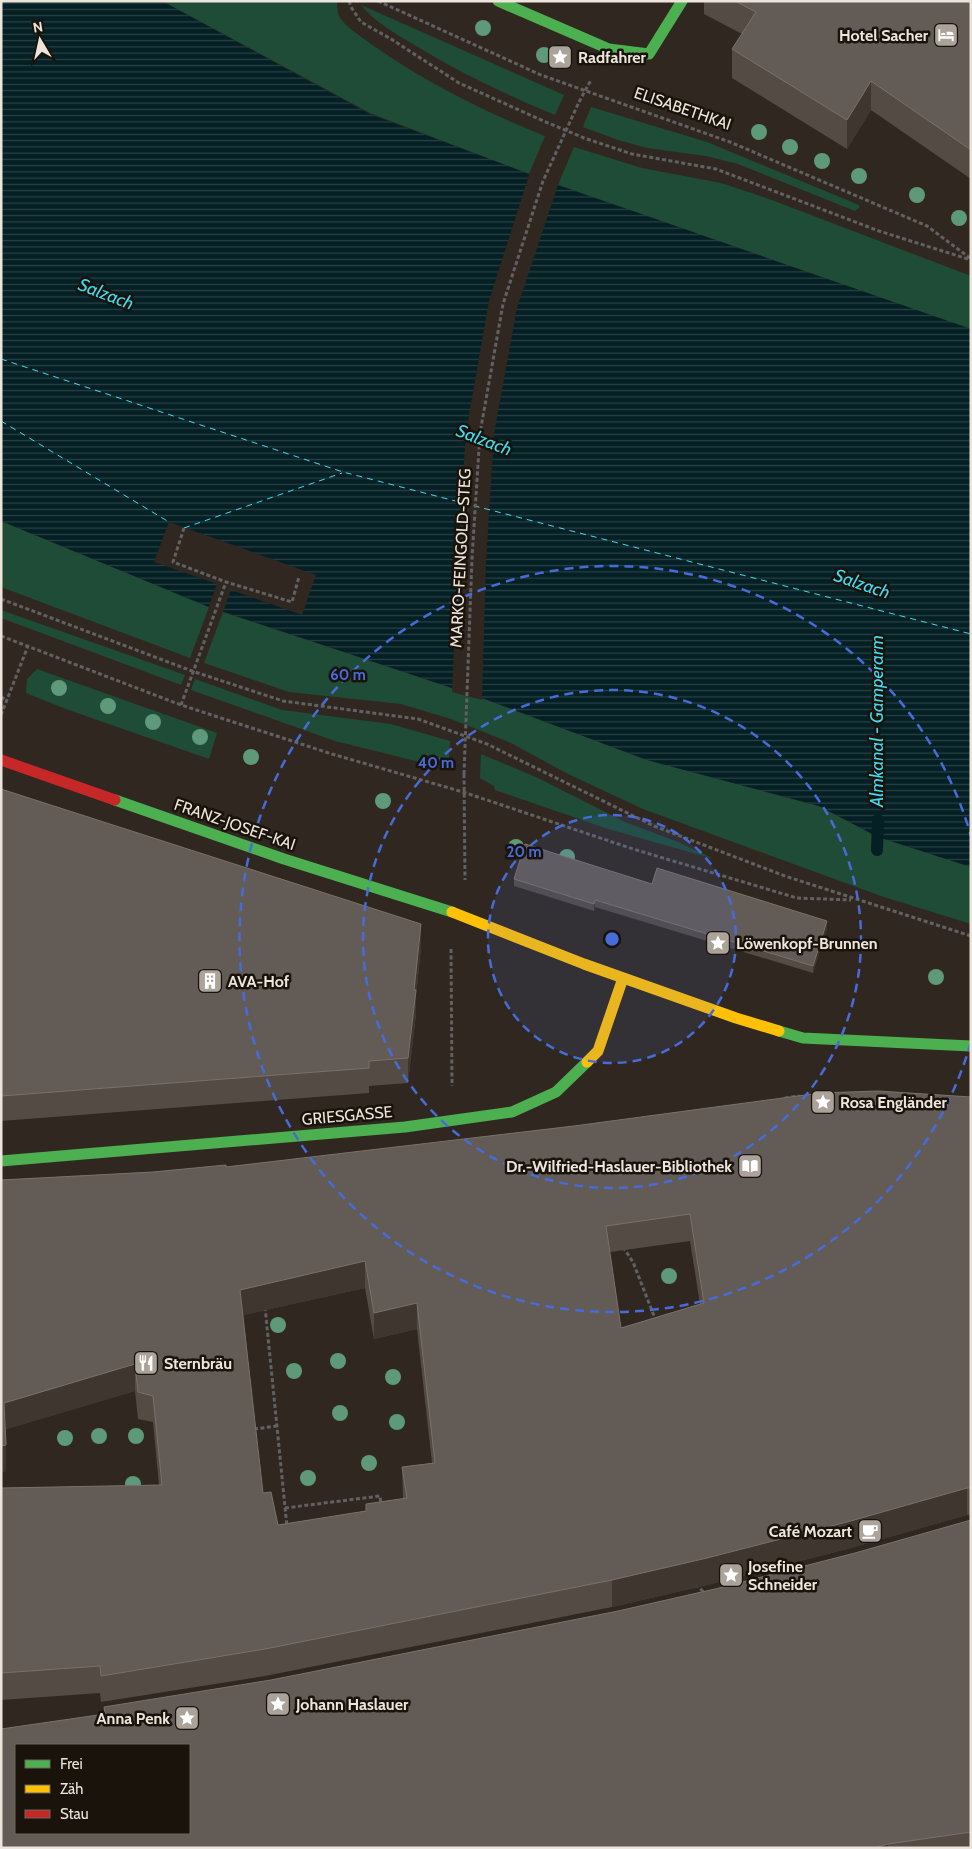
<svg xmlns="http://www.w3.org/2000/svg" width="972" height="1849" font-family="Cabin,sans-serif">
<defs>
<pattern id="water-rules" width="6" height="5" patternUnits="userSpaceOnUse" patternTransform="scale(1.25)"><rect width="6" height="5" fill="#042024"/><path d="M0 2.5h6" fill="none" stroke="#294043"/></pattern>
</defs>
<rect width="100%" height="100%" fill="#302820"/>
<!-- green -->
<path fill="#1e4c37" d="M162,1H337C337,6 337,12 339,16C343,25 357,33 364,39C419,79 482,111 545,136L529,174L370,113Z
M361,5L564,95L555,115C505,94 458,72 413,44C394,33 375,22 361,5Z
M591,107L707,142L859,205V208L855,211L738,164L706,156L647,148L618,140L583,127Z
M574,147L642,168L721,183L769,199L971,276V329L558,185Z
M1,521L209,607L190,658L1,587Z
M1,610L185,675L181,685L1,618Z
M223,612L482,698L647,760L819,806L878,837L971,867V924L881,896L643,809L568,774L511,743L451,719L401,704L289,692L204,663Z
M37,669L217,733L209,759L66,709L26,693L27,679Z
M195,679L282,710L391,724L450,741L448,769L335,741L191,690Z
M481,754L538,778L625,822L678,842L714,859L608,829L495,790L494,786L480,778Z"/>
<!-- water -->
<path fill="url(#water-rules)" d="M1,1H162L370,114L558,185L971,329V867L878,837L819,806L647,760L482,698L209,607L1,521Z"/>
<!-- pier -->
<path fill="#302820" d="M530,172L559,182L517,308L494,434L486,562L482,700L452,692L458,557L466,432L489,301Z
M169,522L316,575L302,615L231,590L222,614L208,609L217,584L154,562Z"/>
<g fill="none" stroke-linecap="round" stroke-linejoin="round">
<!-- stream -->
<path stroke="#042024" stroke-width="12" d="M877,850L878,820"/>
<!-- ferry -->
<path stroke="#40dbf1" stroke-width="1" stroke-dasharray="6 5" stroke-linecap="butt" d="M1,359L343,472L971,634
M1,421L169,522
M184,528L342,473"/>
<!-- path -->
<path stroke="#616063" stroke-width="3" stroke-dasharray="4 2.5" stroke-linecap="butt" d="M349,1L351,7L361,22L391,39L459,83L548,123L584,138L632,154L716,169L879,231L971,260
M378,1L541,75L730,142L927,226L970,258
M579,102L591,80
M184,528L173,562L226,582L292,602L299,577
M1,599L192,671L283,701L418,719L487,744L654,826L785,876L971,936
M1,636L181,705L332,754L463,792L633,849L797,898L851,900
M1,697L7,700
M181,705L226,582
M1,715L28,646
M464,774L465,880
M451,949L452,1086
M785,1098L798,1096V1099
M623,1247L633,1262L656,1321
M265,1307L287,1527
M254,1429L277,1426
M285,1508L380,1496L381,1506
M696,1584L705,1594"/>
<!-- fast -->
<path stroke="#4caf50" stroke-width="11" d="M498,1L609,49L649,54L682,1
M115,800L284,859L452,912
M779,1031L803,1038L971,1046
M1,1161L405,1127L512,1112L556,1092L587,1062"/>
<!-- slow -->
<path stroke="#ffc107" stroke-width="11" d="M452,912L584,964L736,1018L779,1031
M587,1062L598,1051L623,978"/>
<!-- jam -->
<path stroke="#c62828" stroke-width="11" d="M1,760L115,800"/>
<!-- path-bridge -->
<path stroke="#616063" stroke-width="3" stroke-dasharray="4 2.5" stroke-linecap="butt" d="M464,774L472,558L480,433L503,304L543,181L579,102"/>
</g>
<!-- trees -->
<g fill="#5e9979">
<circle cx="483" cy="28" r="8"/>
<circle cx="544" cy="55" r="8"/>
<circle cx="759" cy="132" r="8"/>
<circle cx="790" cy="147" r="8"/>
<circle cx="822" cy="161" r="8"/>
<circle cx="859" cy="176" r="8"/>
<circle cx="917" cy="195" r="8"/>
<circle cx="959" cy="218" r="8"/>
<circle cx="59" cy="688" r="8"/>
<circle cx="108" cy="706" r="8"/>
<circle cx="153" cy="722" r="8"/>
<circle cx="200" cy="737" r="8"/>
<circle cx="251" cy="757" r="8"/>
<circle cx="383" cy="801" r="8"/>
<circle cx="516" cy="847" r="8"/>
<circle cx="567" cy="857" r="8"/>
<circle cx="936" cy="977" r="8"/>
<circle cx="669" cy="1276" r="8"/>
<circle cx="278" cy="1325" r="8"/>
<circle cx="338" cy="1361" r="8"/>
<circle cx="294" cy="1371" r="8"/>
<circle cx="393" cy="1377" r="8"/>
<circle cx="340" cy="1413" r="8"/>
<circle cx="397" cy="1422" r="8"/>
<circle cx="99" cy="1436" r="8"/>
<circle cx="136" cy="1436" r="8"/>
<circle cx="65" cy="1438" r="8"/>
<circle cx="369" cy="1463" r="8"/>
<circle cx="308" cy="1478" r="8"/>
<circle cx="133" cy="1484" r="8"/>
</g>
<!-- wall -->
<path fill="#534b44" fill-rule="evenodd" d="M704,1H971V179L871,110L847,149L732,78V49L742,34L704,14Z
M1,789L421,948L416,996V1014L408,1083L369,1086V1093L1,1121Z
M514,879L652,884L827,928L813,973L595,907L594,911L514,886Z
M878,1091L971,1097V1515H967L847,1549L707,1585L612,1607L265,1676L101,1702L100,1693L1,1700V1488L159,1485L153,1422L138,1419L135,1391L6,1429V1471L1,1472V1180L153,1172L226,1165V1167L574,1126L820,1093ZM690,1241L700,1304L621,1328L610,1252ZM365,1288L374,1339L417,1329L432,1463L402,1467L403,1499L366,1504V1511L278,1525L271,1492L263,1493L243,1315Z
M971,1520V1848H1L104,1714V1707L271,1680L618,1611L715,1589L855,1553Z"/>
<!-- shaded-wall -->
<path fill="#3e362f" d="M871,81V110L847,149V120Z
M595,900V907L594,911V904Z
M827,921V928L813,973V966Z
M421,924V948L416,996V1014L408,1083V1058Z
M365,1261V1288L240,1316V1290Z
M417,1303V1329L374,1339V1313Z
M135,1364V1391L4,1430V1403Z
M6,1445V1471L1,1472V1446Z
M967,1488V1515L847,1549L707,1585L612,1607V1580Z
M888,1844V1848H874Z"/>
<!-- building -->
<path fill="#635b55" stroke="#79716a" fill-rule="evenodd" d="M735,1H971V150L871,81L847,120L732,49L756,12Z
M1,789L421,924L414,990H416L408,1058L369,1061V1068L1,1096Z
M525,844L652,884L657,868L827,921L813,966L595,900L594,904L514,879Z
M878,1091L971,1097V1488H967L847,1522L707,1558L612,1580L265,1649L101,1676L100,1666L1,1673V1488L162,1485L153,1396L138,1392L135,1364L4,1403L6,1445L1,1446V1180L153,1172L226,1165V1167L574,1126L820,1093ZM690,1214L704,1303L621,1328L606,1226ZM365,1261L374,1313L417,1303L435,1463L402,1467L407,1498L366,1504V1511L278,1525L271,1492L263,1493L240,1290Z
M971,1520V1832L888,1844L874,1848H1V1729L105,1714L104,1707L271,1680L618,1611L715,1589L855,1553ZM16,1745H189V1833H16Z"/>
<!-- distance rings -->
<circle cx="612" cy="939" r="124" fill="#476cd9" fill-opacity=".12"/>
<g fill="none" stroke="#476cd9" stroke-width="2.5" stroke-dasharray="9 6">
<circle cx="612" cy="939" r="124"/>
<circle cx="612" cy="939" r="249"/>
<path d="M971 1042A373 373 0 1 1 971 836"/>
</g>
<!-- icons -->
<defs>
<symbol id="hotel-square" viewBox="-11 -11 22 22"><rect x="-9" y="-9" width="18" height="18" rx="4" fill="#aba39a" stroke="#19130c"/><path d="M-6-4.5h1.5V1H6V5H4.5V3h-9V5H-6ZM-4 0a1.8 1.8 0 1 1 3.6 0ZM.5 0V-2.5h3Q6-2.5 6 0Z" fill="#fff"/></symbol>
<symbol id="sight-square" viewBox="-11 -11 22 22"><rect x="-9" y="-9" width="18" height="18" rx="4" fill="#aba39a" stroke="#19130c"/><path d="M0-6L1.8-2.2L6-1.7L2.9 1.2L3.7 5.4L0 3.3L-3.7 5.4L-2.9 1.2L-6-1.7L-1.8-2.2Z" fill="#fff"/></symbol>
<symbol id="building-square" viewBox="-11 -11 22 22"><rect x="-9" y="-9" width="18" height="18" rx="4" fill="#aba39a" stroke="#19130c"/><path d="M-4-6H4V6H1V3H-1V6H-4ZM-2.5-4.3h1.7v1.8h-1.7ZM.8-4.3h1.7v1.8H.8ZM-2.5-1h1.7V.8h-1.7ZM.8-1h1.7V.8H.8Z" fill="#fff"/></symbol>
<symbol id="library-square" viewBox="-11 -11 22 22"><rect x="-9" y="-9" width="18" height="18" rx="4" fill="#aba39a" stroke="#19130c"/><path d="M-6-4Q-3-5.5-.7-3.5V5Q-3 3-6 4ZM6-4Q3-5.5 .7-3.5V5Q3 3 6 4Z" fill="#fff"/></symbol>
<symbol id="restaurant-square" viewBox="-11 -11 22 22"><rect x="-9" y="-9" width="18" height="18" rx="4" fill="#aba39a" stroke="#19130c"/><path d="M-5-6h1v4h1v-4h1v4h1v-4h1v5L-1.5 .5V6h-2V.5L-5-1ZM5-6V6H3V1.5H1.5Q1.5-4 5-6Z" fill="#fff"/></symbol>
<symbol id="cafe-square" viewBox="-11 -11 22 22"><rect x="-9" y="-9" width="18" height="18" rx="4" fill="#aba39a" stroke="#19130c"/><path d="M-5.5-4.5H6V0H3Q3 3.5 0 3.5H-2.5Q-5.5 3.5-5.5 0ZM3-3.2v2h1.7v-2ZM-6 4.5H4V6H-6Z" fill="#fff"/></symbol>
</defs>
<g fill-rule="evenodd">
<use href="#hotel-square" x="932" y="21" width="28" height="28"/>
<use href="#sight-square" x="546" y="43" width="28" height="28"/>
<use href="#sight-square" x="704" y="929" width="28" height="28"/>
<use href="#building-square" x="196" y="967" width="28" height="28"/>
<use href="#sight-square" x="809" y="1088" width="28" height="28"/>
<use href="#library-square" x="736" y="1152" width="28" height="28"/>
<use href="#restaurant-square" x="132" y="1349" width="28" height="28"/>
<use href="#cafe-square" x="856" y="1517" width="28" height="28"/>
<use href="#sight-square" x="717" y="1561" width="28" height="28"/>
<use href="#sight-square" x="264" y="1690" width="28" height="28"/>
<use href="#sight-square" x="173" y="1704" width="28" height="28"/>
</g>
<g text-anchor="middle" stroke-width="5" stroke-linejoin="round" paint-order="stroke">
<!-- poi labels -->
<g font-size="16" font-weight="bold" fill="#ede5db" stroke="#19130c" text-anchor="start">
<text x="928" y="41" text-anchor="end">Hotel Sacher</text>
<text x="578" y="63">Radfahrer</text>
<text x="736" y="949">Löwenkopf-Brunnen</text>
<text x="228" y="987">AVA-Hof</text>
<text x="840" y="1108">Rosa Engländer</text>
<text x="732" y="1172" text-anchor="end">Dr.-Wilfried-Haslauer-Bibliothek</text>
<text x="164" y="1369">Sternbräu</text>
<text x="852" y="1537" text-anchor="end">Café Mozart</text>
<text x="748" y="1572">Josefine<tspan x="748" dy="18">Schneider</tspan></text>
<text x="296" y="1710">Johann Haslauer</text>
<text x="170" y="1724" text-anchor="end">Anna Penk</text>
</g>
<!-- street labels -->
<g font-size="16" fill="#ede5db" stroke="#19130c">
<text transform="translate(683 108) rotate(19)" y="6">ELISABETHKAI</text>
<text transform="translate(460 558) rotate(-87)" y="6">MARKO-FEINGOLD-STEG</text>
<text transform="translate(235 824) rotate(19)" y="6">FRANZ-JOSEF-KAI</text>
<text transform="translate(347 1115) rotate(-5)" y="6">GRIESGASSE</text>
</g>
<!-- water labels -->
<g font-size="18" font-style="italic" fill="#40dbf1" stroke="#19130c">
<text transform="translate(106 294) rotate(21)" y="6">Salzach</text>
<text transform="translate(484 440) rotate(21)" y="6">Salzach</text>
<text transform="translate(862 584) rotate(19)" y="6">Salzach</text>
<text transform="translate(877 721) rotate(-90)" y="6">Almkanal - Gamperarm</text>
</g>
</g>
<circle cx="612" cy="939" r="8" fill="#476cd9" stroke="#19130c" stroke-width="2.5"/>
<g font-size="15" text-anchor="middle" font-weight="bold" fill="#476cd9" stroke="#19130c" stroke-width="5" stroke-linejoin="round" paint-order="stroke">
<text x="348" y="680">60 m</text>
<text x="436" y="768">40 m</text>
<text x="524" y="857">20 m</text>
</g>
<!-- border -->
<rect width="972" height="1849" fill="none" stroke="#ede5db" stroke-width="5"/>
<!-- legend -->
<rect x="15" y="1744" width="175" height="90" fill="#19130c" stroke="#6e675f"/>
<rect x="25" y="1760" width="25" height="8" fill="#4caf50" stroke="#6e675f"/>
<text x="60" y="1769" font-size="15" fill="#ede5db">Frei</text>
<rect x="25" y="1785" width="25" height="8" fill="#ffc107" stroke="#6e675f"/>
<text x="60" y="1794" font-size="15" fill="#ede5db">Zäh</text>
<rect x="25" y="1810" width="25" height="8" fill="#c62828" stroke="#6e675f"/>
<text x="60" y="1819" font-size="15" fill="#ede5db">Stau</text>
<!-- north arrow -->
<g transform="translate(40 40) rotate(351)" stroke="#19130c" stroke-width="4" paint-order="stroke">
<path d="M0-4L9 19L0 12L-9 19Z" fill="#ede5db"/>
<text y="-8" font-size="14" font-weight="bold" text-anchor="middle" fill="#ede5db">N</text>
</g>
</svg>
